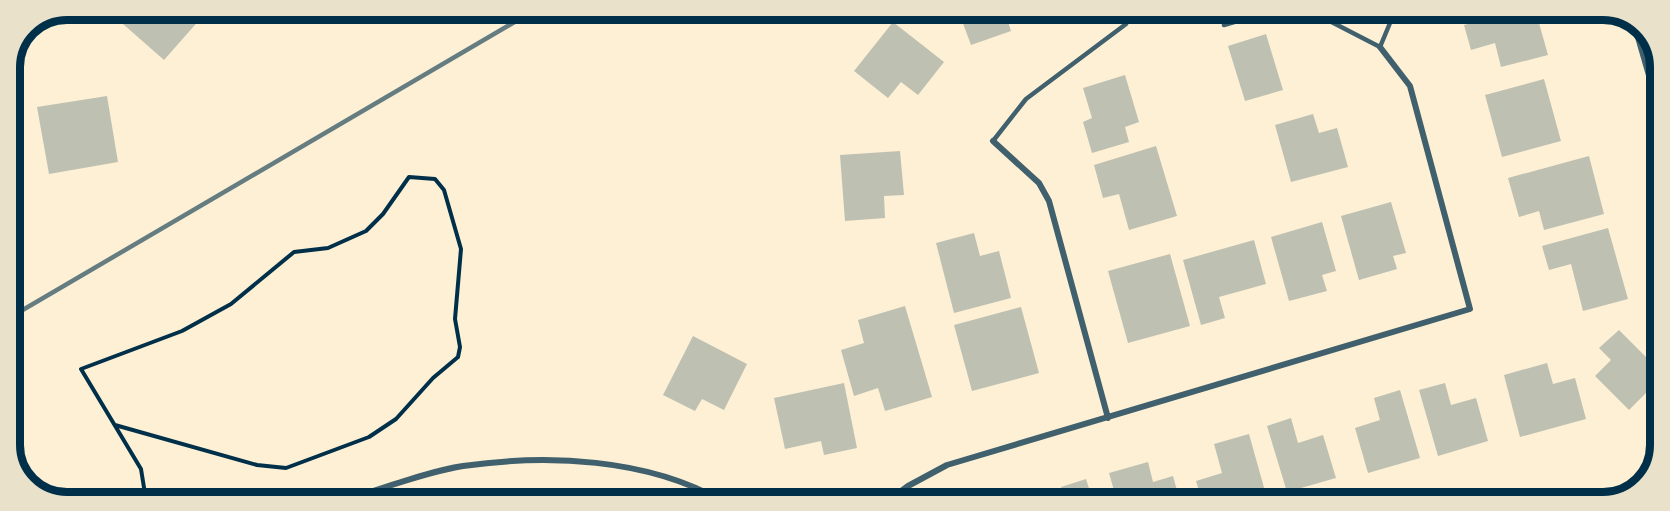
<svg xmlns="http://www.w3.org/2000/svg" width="1670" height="511" font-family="'Asap Condensed',sans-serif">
<rect width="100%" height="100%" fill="#fdf0d5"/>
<!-- building -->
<path fill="#bec0b2" d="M137,9H209L164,60L123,24Z
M971,10H1004L1011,31L971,45L961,18L972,14Z
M1191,10H1196L1205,11L1193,16Z
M1515,11H1526L1528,18L1537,16L1548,55L1501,67L1495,43L1471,50L1464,25Z
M893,22L944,62L918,95L901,82L888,98L854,71Z
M1266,34L1283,90L1245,101L1228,46Z
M1125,75L1139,122L1125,127L1129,142L1092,153L1083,122L1092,118L1083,88Z
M1544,79L1561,141L1502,157L1485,95Z
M107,96L118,162L49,174L37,107Z
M1313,114L1319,133L1337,128L1348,167L1291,182L1275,125Z
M1156,146L1177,216L1129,230L1119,194L1103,198L1094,165Z
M900,151L904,195L884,196L885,218L845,221L840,155Z
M1589,156L1604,214L1544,230L1539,211L1519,217L1508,178Z
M1391,202L1406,253L1393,256L1397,269L1359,280L1341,216Z
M1322,222L1336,271L1322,275L1327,291L1289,301L1271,237Z
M1608,228L1628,299L1583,311L1571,264L1549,270L1542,246Z
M974,233L980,256L999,251L1011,298L954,313L936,243Z
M1254,240L1266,284L1219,297L1225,318L1201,325L1183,260Z
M1170,254L1190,326L1128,343L1108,271Z
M905,306L932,397L885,411L878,388L854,396L841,350L864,343L858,320Z
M1021,307L1039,373L972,391L954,325Z
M1619,330L1659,370V380L1629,410L1595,376L1611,360L1599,348Z
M693,336L747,364L724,410L702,399L695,411L663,395Z
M1547,363L1553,384L1575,378L1586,419L1520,437L1504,375Z
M844,383L857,448L824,455L821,441L785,449L774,398Z
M1445,383L1451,405L1476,398L1488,441L1438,456L1419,390Z
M1400,390L1420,458L1368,473L1355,428L1380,420L1374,398Z
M1291,418L1298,443L1323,435L1336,478L1287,492L1267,426Z
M1249,434L1268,502L1202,501L1196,481L1222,473L1214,444Z
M1148,462L1153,482L1173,476L1180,501H1117L1109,473Z
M1647,478L1639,490L1634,492L1631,483Z
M1086,479L1093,501H1066L1061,487Z
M1608,492L1611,500L1604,502H1576Z"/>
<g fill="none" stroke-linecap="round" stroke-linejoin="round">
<!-- path -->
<path stroke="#003049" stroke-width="4" d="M115,425L257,465L286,468L369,437L396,419L433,378L458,357L460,347L455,319L461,249L444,190L435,179L409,177L383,214L366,231L328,248L294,252L231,304L182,331L81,369L141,469L146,500"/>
<!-- service -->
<path stroke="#3f606c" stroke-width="4.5" d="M1302,11L1316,14L1380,47L1395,11
M1224,25L1271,11
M993,141L1026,99L1126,24"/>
<!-- minor -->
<path stroke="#3f606c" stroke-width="6" d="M1633,20L1661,117
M993,141L1039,183L1049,201L1108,418
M344,500C382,489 425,472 463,466C547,454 647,458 722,501
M888,501L908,486L947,465L1470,309L1410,86L1380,47"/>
<!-- rail -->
<path stroke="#657d81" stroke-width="4.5" d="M9,318L535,10"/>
</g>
<!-- crop -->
<path d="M0 0H1670V511H0ZM67 20H1603A47 47 0 0 1 1650 67V445A47 47 0 0 1 1603 492H67A47 47 0 0 1 20 445V67A47 47 0 0 1 67 20Z" fill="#e9e1ca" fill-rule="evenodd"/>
<path fill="none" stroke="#003049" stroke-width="8" d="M67 20H1603A47 47 0 0 1 1650 67V445A47 47 0 0 1 1603 492H67A47 47 0 0 1 20 445V67A47 47 0 0 1 67 20Z"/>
</svg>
